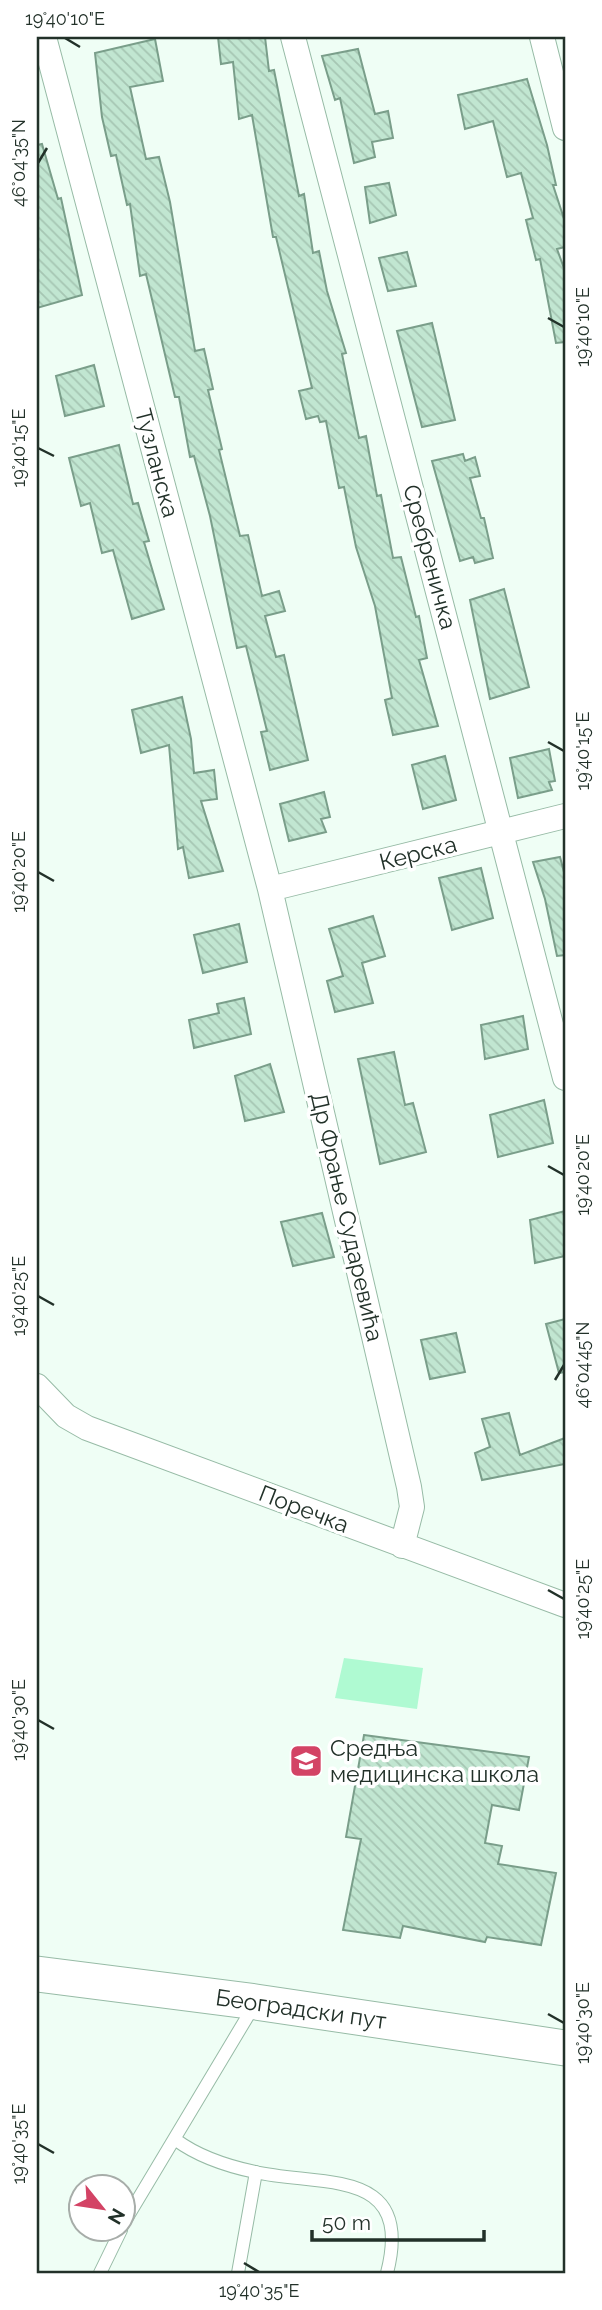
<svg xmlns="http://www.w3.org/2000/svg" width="602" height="2310" font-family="Raleway,sans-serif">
<defs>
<pattern id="building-back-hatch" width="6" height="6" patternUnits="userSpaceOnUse" patternTransform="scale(1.75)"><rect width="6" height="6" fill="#c1e6d1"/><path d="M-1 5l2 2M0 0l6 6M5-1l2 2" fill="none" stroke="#a6c6b3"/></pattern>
</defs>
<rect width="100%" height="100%" fill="#effef5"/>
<!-- pitch -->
<path fill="#affad2" d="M344,1658L423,1668L417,1709L335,1698Z"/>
<!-- building -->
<path fill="url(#building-back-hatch)" stroke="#7a9e8a" stroke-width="2" d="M218,37H265L269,71L274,70L299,196L304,194L313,253L319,251L327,291L346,353L342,354L359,438L366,436L377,496L381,495L393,558L401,557L416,617L419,616L427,658L419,660L438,726L393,735L385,700L392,698L375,606L356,547L344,487L339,488L326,421L320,422L318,416L306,419L299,391L312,388L276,237H273L252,115L239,119L233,62L221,64Z
M155,39L163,81L130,87L146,159L159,157L170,202L195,351L204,349L213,389L208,390L222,449L219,450L240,536L248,535L262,596L279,591L285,611L265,616L276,657L284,655L308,760L270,770L261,732L267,731L246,646L237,648L210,516L194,456L190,457L179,397H175L146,274L140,276L130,204L127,205L116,155L111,156L102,117L95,53Z
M358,49L375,114L388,111L393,138L372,142L375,157L354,163L340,98L335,100L322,56Z
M527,79L547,145L556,185H553L565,222V247L557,249L565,271V342L556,343L540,259L536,260L526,220L533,218L521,173L507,177L493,121L465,129L458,95Z
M42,144L58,199L61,198L82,295L37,308V145Z
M389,183L396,215L370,223L365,187Z
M407,252L416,286L388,291L379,258Z
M432,323L455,420L422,427L397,331Z
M94,365L104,406L65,416L56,376Z
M119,445L133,504L138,503L149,541L144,542L164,609L132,619L113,550L102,553L90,503L81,506L69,458Z
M463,454L465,461L475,457L480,476L470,478L481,518H484L493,558L475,563L473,557L460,561L432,461Z
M504,589L529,687L490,699L470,600Z
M182,697L191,739L194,773L214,770L217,799L201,801L223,871L189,878L183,847L178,849L169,745L141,753L132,710Z
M549,749L555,781L549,782L552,790L518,798L510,758Z
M445,756L456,800L423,809L412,765Z
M324,792L330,817L321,819L326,832L289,841L280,804Z
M560,857L565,876V955L557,956L545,899L533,862Z
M481,868L493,918L452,930L439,878Z
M373,916L385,956L362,963L373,1003L335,1012L327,981L343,976L329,929Z
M239,924L247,962L203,973L194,935Z
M244,998L251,1034L194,1048L189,1020L219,1013L217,1004Z
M523,1016L528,1049L485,1059L481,1025Z
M394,1052L405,1105L413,1103L426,1152L380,1164L358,1059Z
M270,1064L284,1112L245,1121L235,1076Z
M544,1100L553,1143L498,1157L490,1115Z
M565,1211V1256L535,1263L530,1220Z
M322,1213L334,1257L293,1266L281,1222Z
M565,1319V1372L559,1373L546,1324Z
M456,1333L465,1372L430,1379L421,1340Z
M509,1413L520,1455L565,1438V1464L482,1480L475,1453L490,1447L482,1419Z
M364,1735L529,1757L519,1810L492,1805L485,1843L502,1846L498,1864L556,1873L541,1945L487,1937L485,1942L403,1926L400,1938L343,1930L361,1839L346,1837Z"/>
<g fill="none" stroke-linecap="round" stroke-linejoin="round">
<defs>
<path id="service" d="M176,2140C199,2157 227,2166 255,2172C324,2187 414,2167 387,2273
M122,2226L255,2004
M100,2273L121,2230
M238,2273L256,2172"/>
<path id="minor" d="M44,37L270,889L409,1487L412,1507L402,1546
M293,37L565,1078
M542,37L565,128
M270,889L565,816
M37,1386L66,1416L87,1428L565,1605"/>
<path id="secondary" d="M37,1974L256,2002L565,2048"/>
</defs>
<!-- service casing -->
<use href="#service" stroke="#97bba6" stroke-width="14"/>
<!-- minor casing -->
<use href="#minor" stroke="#97bba6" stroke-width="26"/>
<!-- secondary casing -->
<use href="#secondary" stroke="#97bba6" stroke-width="37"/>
<!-- service -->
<use href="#service" stroke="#fff" stroke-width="12"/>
<!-- minor -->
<use href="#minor" stroke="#fff" stroke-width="24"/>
<!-- secondary -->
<use href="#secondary" stroke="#fff" stroke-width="35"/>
</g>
<!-- ticks -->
<path fill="none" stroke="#223129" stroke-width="2.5" d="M65,38L80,47M38,163L47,148M548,318L564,327M38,448L54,456M548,742L564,751M38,872L54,881M548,1166L564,1175M38,1296L54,1305M555,1380L564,1365M548,1590L564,1599M38,1720L54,1729M548,2014L564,2023M38,2144L54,2153M244,2263L259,2272"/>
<!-- icons -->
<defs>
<symbol id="school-square" viewBox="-11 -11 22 22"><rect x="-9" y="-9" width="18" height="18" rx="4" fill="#d34365" stroke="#fff"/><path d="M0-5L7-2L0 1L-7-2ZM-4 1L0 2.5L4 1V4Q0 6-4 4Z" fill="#fff"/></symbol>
</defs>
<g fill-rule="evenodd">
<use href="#school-square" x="287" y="1742" width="38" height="38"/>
</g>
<g text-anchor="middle" stroke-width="7" stroke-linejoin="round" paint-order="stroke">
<!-- street labels -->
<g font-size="23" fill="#223129" stroke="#fff">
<text transform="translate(157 463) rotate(75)" y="8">Тузланска</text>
<text transform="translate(430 557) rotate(75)" y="8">Сребреничка</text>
<text transform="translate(418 853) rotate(-14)" y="8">Керска</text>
<text transform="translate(347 1217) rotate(77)" y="8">Др Фрање Сударевића</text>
<text transform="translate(304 1509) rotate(21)" y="8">Поречка</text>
<text transform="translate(301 2009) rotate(8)" y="8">Београдски пут</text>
</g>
<!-- poi labels -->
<g font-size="23" fill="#223129" stroke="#fff" text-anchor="start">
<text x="330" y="1756">Средња<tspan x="330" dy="26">медицинска школа</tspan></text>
</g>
</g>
<!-- border -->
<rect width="602" height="2310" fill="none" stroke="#ffffff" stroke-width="77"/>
<!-- north arrow -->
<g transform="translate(102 2208) rotate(120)"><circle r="33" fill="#ffffff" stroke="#a7ada9" stroke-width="2"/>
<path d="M0-5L12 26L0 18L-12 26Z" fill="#d34365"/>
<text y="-10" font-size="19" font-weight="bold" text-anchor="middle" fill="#223129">N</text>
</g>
<!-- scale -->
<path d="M312 2230v10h172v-10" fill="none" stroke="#223129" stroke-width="3.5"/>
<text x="322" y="2230" font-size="21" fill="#223129" stroke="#ffffff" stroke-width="5" paint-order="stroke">50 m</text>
<rect x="38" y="38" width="526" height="2234" fill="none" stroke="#223129" stroke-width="2.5"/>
<g font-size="18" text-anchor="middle" fill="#223129">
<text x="65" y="25">19°40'10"E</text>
<text transform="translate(19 163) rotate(-90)" y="6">46°04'35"N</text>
<text transform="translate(583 327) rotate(-90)" y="6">19°40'10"E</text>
<text transform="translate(19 448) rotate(-90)" y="6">19°40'15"E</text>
<text transform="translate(583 751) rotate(-90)" y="6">19°40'15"E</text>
<text transform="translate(19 872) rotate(-90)" y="6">19°40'20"E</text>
<text transform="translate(583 1175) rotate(-90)" y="6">19°40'20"E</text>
<text transform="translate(19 1296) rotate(-90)" y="6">19°40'25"E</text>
<text transform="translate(583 1365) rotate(-90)" y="6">46°04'45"N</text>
<text transform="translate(583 1599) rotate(-90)" y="6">19°40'25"E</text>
<text transform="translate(19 1720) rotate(-90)" y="6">19°40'30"E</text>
<text transform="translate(583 2023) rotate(-90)" y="6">19°40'30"E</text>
<text transform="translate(19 2144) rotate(-90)" y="6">19°40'35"E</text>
<text x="259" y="2297">19°40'35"E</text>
</g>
</svg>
